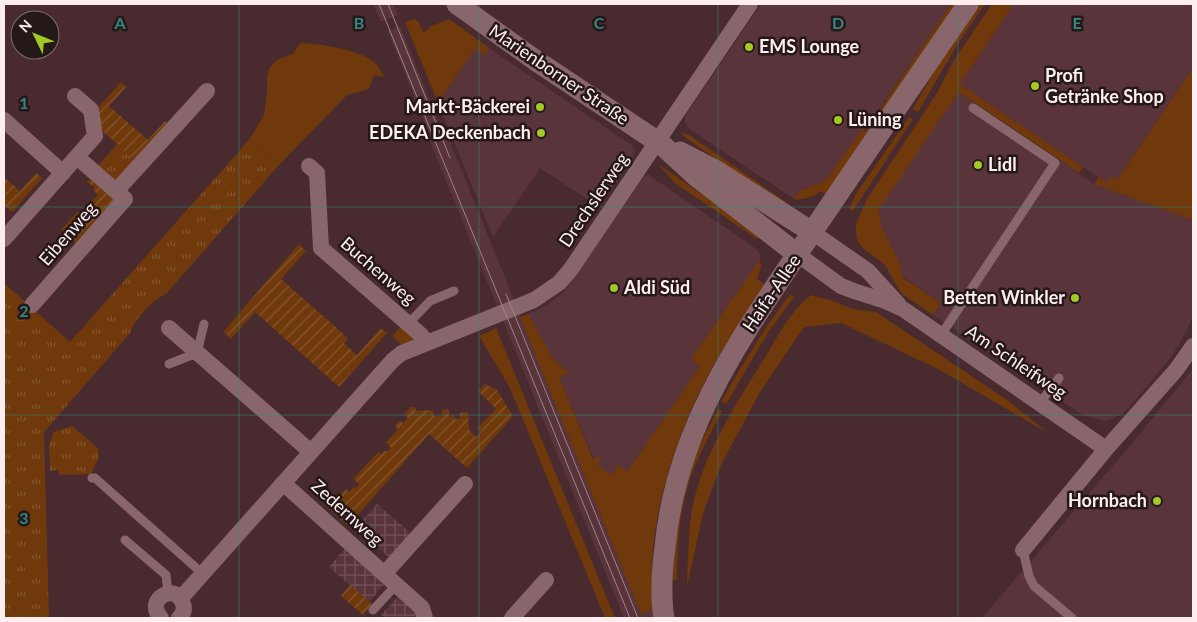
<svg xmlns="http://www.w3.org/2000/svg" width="1197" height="622" font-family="Lato,sans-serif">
<defs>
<pattern id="industrial-grid" width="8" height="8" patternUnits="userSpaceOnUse" patternTransform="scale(1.25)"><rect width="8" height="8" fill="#59353b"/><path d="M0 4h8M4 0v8" fill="none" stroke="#725358"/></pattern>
<pattern id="park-tufts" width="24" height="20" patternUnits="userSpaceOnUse" patternTransform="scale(1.25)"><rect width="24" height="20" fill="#6f390b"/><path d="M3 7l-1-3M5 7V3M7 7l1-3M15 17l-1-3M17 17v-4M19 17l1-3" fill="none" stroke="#85562f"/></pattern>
<pattern id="garden-furrows" width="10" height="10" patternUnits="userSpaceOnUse" patternTransform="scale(1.25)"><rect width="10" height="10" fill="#6f390b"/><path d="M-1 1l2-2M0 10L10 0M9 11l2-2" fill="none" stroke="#85562f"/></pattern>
</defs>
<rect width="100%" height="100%" fill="#482a2f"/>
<!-- built -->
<path fill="#59353b" d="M373,4H394L398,15L381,22Z
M761,4H951L864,131L862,130L826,180L800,191L794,199L688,128L685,123V116Z
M1014,4H1193V68L1117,180L1112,176L1107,183L960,84Z
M400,26L443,133L446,132L641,613L655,608L656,618H624L429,139L431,138L388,31Z
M489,48L633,146L635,151L632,159L599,207L540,168L493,237L441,110L451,103L442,97L475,49L486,53Z
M959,92L1094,184L1193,220V315L1187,330L1172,356L1132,404L1123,413L1114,418L1105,421L1083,415L958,332L933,315L941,303L902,276L899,261L881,226L879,208Z
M647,174L755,248L760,254V259L691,359L700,366L627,472L611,476L596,465L602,456L594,459L559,377L528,314L547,305L562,294L644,176Z
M1193,369V618H982L1128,448Z"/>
<!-- industrial -->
<path fill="url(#industrial-grid)" d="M377,504L413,535L391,559L356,528Z
M346,547L386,582L369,602L329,567Z
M400,594L419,612L413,618H385L381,615Z"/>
<!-- grass -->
<path fill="#6f390b" d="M951,4H958L828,195L821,191C813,197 804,200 794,199L800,191L826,180L862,129L865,131Z
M978,4H985L957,45L918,112L913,109L942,57Z
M992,4H1014L960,84L1083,167L1079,173L959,92L879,209L881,226L899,261L903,278L941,303L933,315L901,293L885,265L863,248L858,242L856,235V224L867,199L937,93L954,60Z
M414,19L418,21L423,32L429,29V27L449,19L489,48L486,53L483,54L475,49L442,97L451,103L441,110L405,22Z
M300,43C320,44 361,49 376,64C379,68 382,73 385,77L374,75L369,89L347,95L278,166L249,140L264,115L267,93V76L270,67L277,60L293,54Z
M1193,68V220L1094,184L1099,177L1107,183L1112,176L1117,180Z
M909,117L913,119L853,211L849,209L856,194Z
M681,132L689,135L786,202L783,205L686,138Z
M659,165L661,166L760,235L757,239L675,183Z
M760,259L761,267L757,279L764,284C739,325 709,367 690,412C669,462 652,519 652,574C652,585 654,597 655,608L641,614L520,317L528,314L553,359L569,373L559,377L593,459L603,455L597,465L611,475L618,465L627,472L700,366L691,359Z
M790,294L794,297L769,331L726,404L721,402L740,369L765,329Z
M811,295L830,300L853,309L876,312L1007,400L1048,433L940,370L841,323L804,327L760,392L722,463L704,510L687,586C688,561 688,535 692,510C701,457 736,404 764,359C778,336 790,311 811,295Z
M400,327L417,338L402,345L392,336Z
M496,328L615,618H605L510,388L479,336Z
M718,409L722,411C710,435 696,459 688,485C679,516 677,548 677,580H673L674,545L678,516L693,459Z"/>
<!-- park -->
<path fill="url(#park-tufts)" d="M249,140L278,166L166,294C153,299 134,321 130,333L44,432L49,618H4V283L70,342Z
M117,144L138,163L123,179L113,180L96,168Z
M72,426L98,448L99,457L91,474L60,475L57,470L50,471L49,445L54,432Z"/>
<!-- garden -->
<path fill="url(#garden-furrows)" d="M121,82L126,87L109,106L148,140L165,121L171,126L138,163L99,128L97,109Z
M36,173L42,178L12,212L4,205V177L20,191Z
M91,178L115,199L79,245L61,230L78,211L81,213L98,195L93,190L95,188L87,182Z
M299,244L306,251L281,279L348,338L344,343L357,355L381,328L387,333L339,387L255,312L231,339L223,332Z
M485,384L497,390L513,416L467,468L429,434L348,526L325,505L332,497L336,500L346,489L349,492L354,487L356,488L359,484L353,479L378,452L381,454L385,450L387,452L391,448L386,442L398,429L395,426L400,420L403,423L408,418L404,414L411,407H415L416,411L433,410L434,416H442V410L449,409V416L454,415L455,419H460V413L468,412L469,430L476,437L481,432L477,428L496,409L478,391Z
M350,585L372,604L363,615L341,596Z"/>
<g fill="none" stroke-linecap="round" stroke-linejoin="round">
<!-- service -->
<path stroke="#89666b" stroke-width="9" d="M408,324L430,301L454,291
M941,335L1055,163L973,108
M169,364L197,353L204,324
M1040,403L1059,378
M92,478H95L203,574
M125,540L166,575L168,593
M1023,550L1029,576L1034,586L1072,618
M373,610L397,584"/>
<!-- minor -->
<path stroke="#89666b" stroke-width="16" d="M4,120L63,173
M309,166L317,173L321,248L421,335L427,343
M116,191L207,91
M812,232L868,271L898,304
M4,239L95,136L91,110L75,96
M797,254L841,286L854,291L885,301L903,309L1106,449
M32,305L125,199L77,157
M169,328L311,452
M283,483L422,608L425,618
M1023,550L1106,449L1176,370L1193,346
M385,573L465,484
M181,598L393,360L402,353L534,300L559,283L571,269L750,4
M161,618C143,598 178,582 183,604C185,609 183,614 179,618
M512,618L546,580"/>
<!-- tertiary -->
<path stroke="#89666b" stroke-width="21" d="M457,4L535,60L661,144L697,177L797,254
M680,152L715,170L812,232
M664,618C660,595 662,570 665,547C677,419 750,325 819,222C868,149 918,77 968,4"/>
<!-- tram -->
<path stroke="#9e868a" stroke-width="1" d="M379,4L630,618
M388,4L450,158
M506,294L638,618"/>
</g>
<!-- grid -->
<path fill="none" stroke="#338882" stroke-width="1" stroke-opacity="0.55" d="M239,4V618M479,4V618M718,4V618M958,4V618M4,207H1193M4,415H1193"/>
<!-- markers -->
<g fill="#a3c927" stroke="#251819" stroke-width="2">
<circle cx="749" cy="47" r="5"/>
<circle cx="1035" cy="86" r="5"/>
<circle cx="540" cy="107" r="5"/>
<circle cx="838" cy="120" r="5"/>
<circle cx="541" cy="133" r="5"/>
<circle cx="978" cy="165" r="5"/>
<circle cx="614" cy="288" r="5"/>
<circle cx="1075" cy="298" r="5"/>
<circle cx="1157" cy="501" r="5"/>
</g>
<g text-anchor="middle" stroke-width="5" stroke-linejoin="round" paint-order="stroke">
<!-- poi labels -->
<g font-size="18" font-weight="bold" fill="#ffeef0" stroke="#251819" text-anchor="start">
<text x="759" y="53">EMS Lounge</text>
<text x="1045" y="82">Profi<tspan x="1045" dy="21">Getränke Shop</tspan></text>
<text x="530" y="113" text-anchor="end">Markt-Bäckerei</text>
<text x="848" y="126">Lüning</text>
<text x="531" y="139" text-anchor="end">EDEKA Deckenbach</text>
<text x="988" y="171">Lidl</text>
<text x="624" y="294">Aldi Süd</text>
<text x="1065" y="304" text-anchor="end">Betten Winkler</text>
<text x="1147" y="507" text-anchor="end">Hornbach</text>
</g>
<!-- street labels -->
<g font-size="18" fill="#ffeef0" stroke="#251819">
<text transform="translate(559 75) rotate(34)" y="6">Marienborner Straße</text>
<text transform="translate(594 200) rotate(-56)" y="6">Drechslerweg</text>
<text transform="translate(68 234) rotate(-49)" y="6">Eibenweg</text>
<text transform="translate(378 271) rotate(41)" y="6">Buchenweg</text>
<text transform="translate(772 293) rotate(-56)" y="6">Haifa-Allee</text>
<text transform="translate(1016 362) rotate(34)" y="6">Am Schleifweg</text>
<text transform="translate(347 513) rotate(42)" y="6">Zedernweg</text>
</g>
</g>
<g font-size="16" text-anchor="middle" font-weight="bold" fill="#338882" stroke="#251819" stroke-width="5" stroke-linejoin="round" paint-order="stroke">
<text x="120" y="29">A</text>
<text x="359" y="29">B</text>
<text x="599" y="29">C</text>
<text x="838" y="29">D</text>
<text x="1077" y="29">E</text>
<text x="24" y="109">1</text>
<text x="24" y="317">2</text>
<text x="24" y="524">3</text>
</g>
<!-- border -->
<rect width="1197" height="622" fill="none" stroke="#ffeef0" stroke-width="10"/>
<!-- north arrow -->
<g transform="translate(35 35) rotate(313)"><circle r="24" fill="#251819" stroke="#7c6e6f"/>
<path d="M0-4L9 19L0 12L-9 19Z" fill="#a3c927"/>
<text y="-8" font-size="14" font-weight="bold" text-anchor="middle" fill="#ffeef0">N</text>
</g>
</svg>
